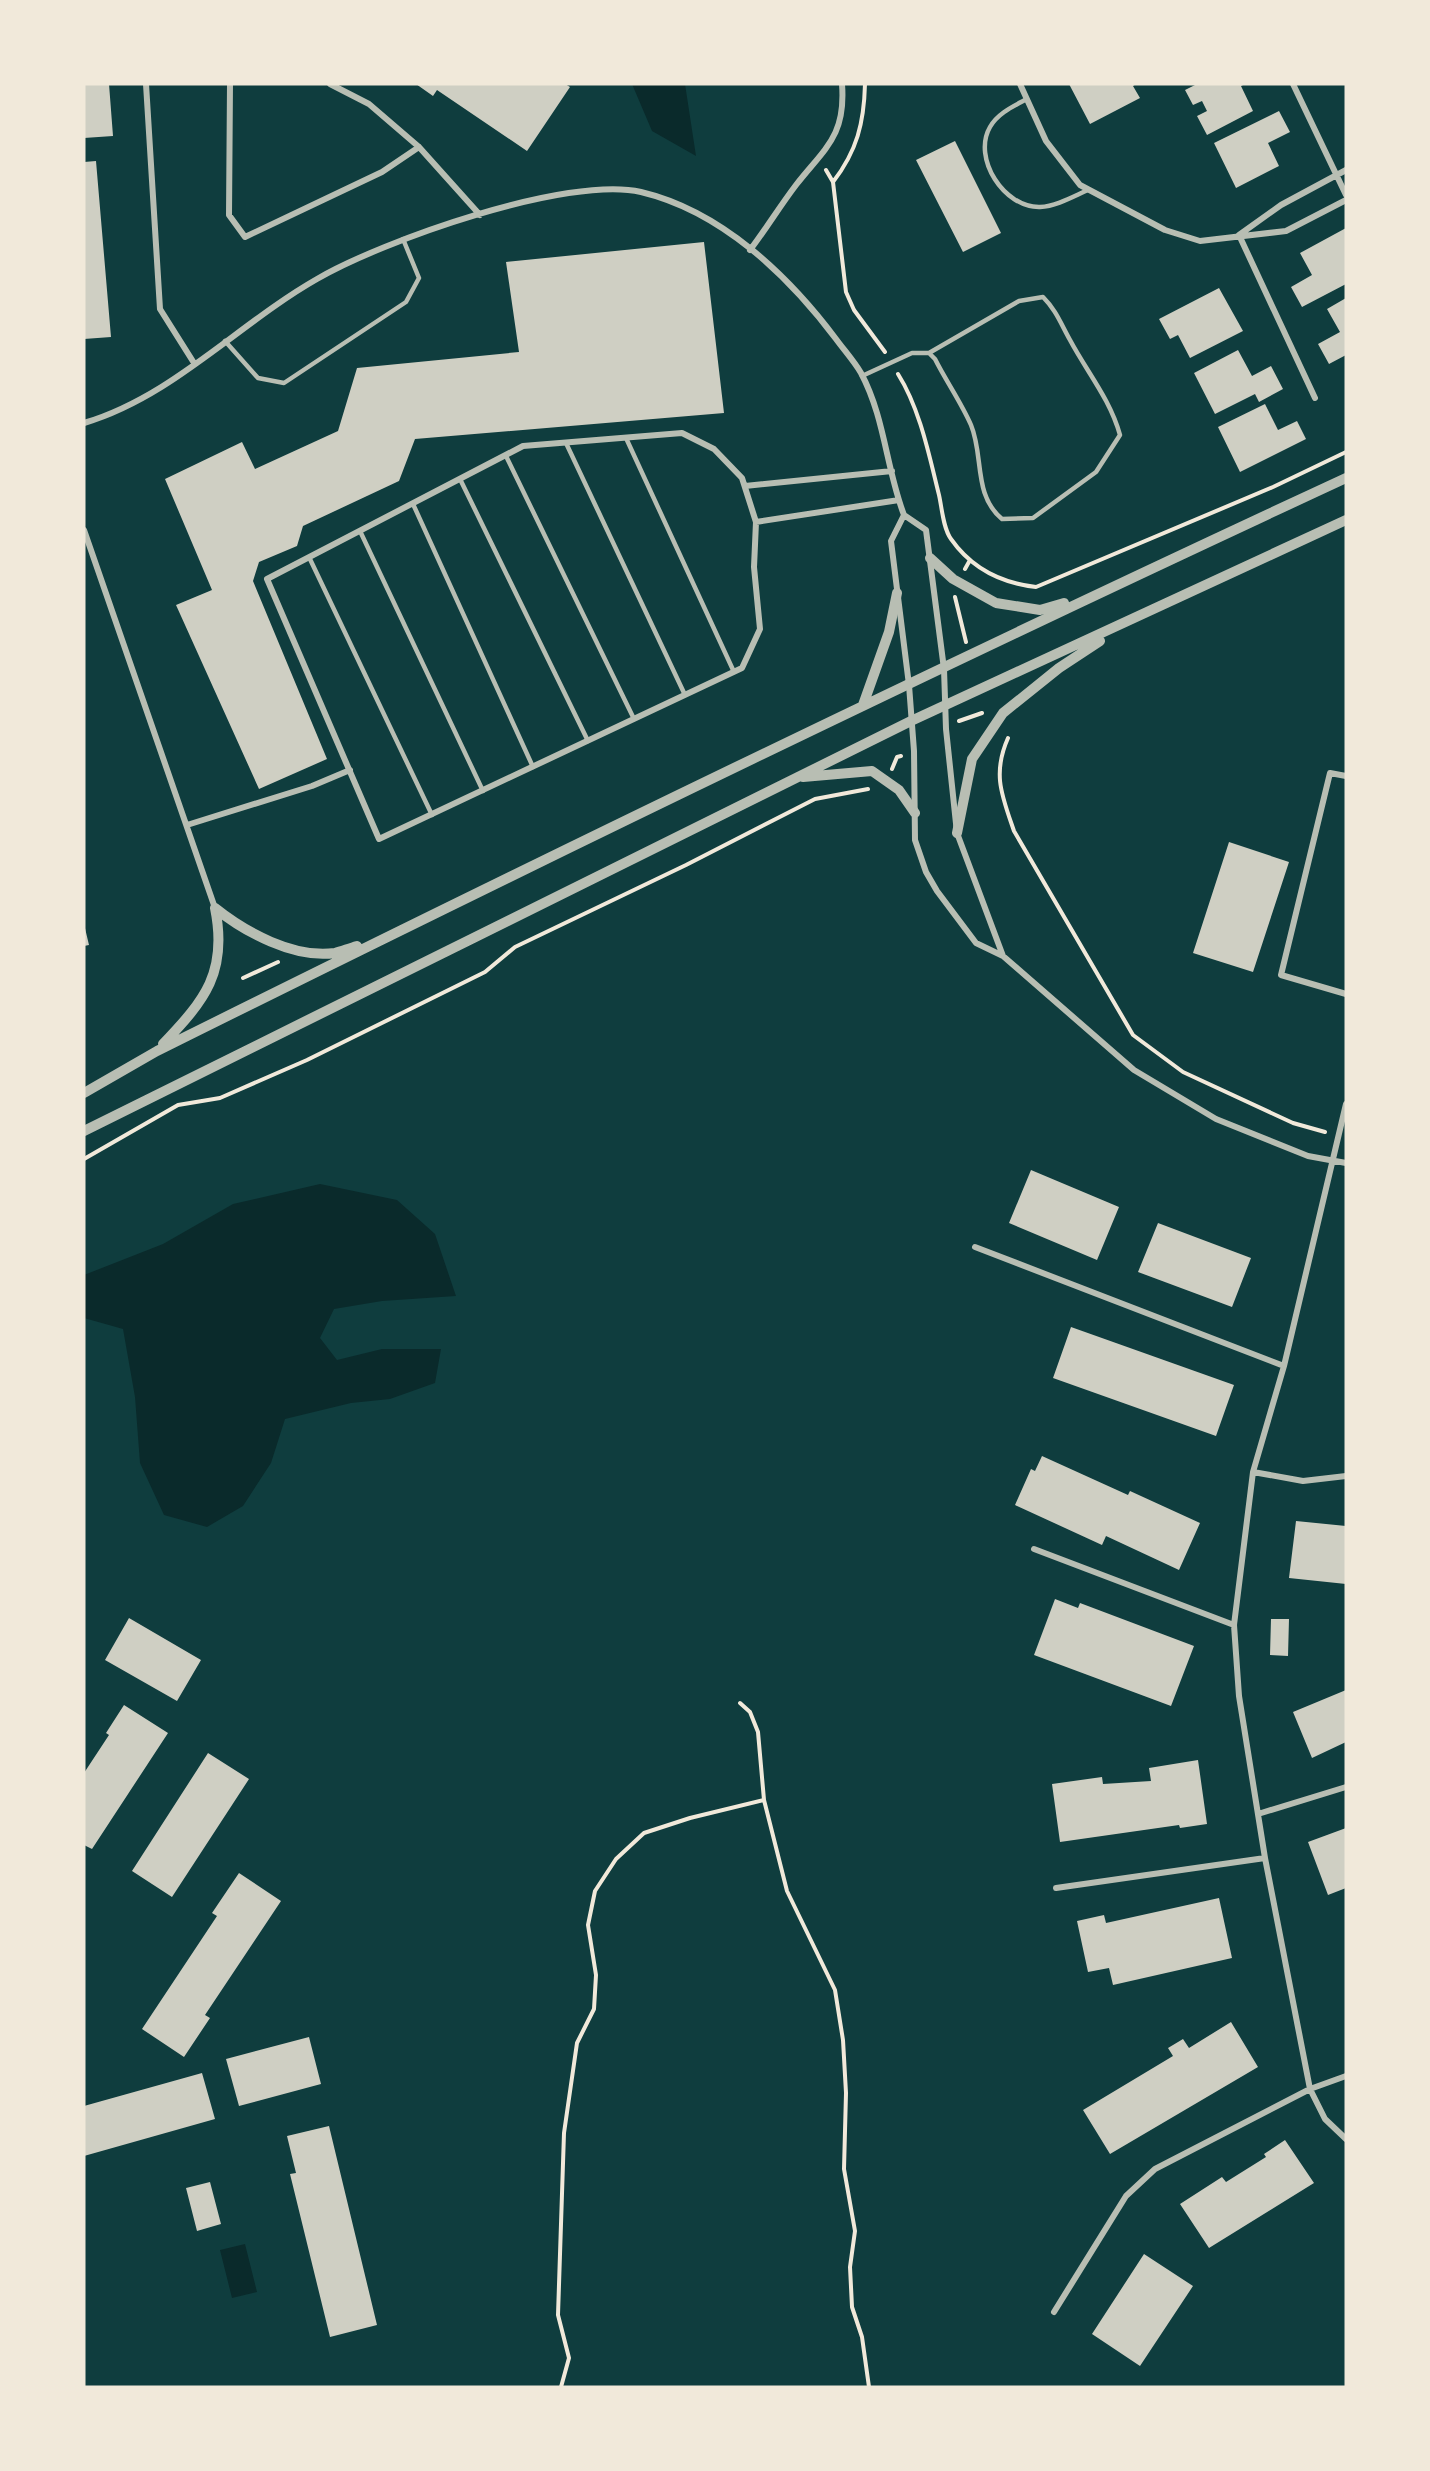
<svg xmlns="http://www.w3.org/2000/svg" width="1430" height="2471" font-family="'Roboto Serif',serif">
<rect width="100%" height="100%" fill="#0f3d3e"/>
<!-- water -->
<path fill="#0a2a2b" d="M632,84H685L696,156L652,131Z
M320,1184L397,1200L435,1234L456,1296L382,1301L334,1309L320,1338L337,1360L382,1349H441L435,1383L390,1399L351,1403L285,1419L271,1463L243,1506L207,1527L164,1515L140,1463L135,1397L123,1329L84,1318V1275L163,1244L233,1204Z
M245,2244L257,2292L232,2298L220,2250Z"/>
<!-- building -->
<path fill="#cfcfc3" d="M84,84H109L113,136L84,138Z
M416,84H565L570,87L527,151L437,90L433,96Z
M1069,84H1136L1133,86L1140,98L1090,124Z
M1197,84H1245L1241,86L1253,111L1207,135L1197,116L1207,111L1202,101L1193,105L1185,90Z
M1279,111L1290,132L1268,143L1279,166L1236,188L1214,143Z
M955,141L1001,233L963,252L916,160Z
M96,161L111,337L84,339V162Z
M1346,228V284L1302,307L1291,287L1312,275L1300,253Z
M704,242L724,413L415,439L399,481L303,526L297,546L259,562L253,581L327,759L259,789L176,605L212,590L165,479L242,442L255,469L338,431L357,368L519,352L506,262Z
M1219,288L1243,331L1190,358L1178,335L1170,339L1159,319Z
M1346,298V355L1329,364L1318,344L1340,332L1327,309Z
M1238,350L1252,376L1271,366L1283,389L1259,402L1255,394L1215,414L1194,373Z
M1265,404L1278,430L1297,421L1306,439L1240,472L1218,427Z
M1229,842L1289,862L1253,972L1193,953Z
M84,924L89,945L84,946Z
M1031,1170L1119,1207L1097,1260L1009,1223Z
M1158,1223L1251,1258L1232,1307L1138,1272Z
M1071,1327L1234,1385L1216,1436L1053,1378Z
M1042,1456L1128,1495L1130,1491L1200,1523L1179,1570L1106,1536L1102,1545L1015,1505L1031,1469L1035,1471Z
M1296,1521L1346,1526V1584L1289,1578Z
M1055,1599L1078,1608L1080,1603L1194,1646L1171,1706L1034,1655Z
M129,1618L201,1660L177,1701L105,1660Z
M1271,1619H1289L1288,1656L1270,1655Z
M1346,1690V1742L1312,1758L1293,1712Z
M124,1705L168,1733L92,1849L84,1845V1773L109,1735L106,1733Z
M208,1753L249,1779L172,1897L132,1871Z
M1198,1760L1207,1824L1180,1828L1179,1825L1060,1842L1052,1784L1102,1777L1103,1784L1151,1781L1149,1768Z
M1346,1828V1888L1328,1895L1308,1842Z
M239,1873L281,1901L205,2015L210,2018L184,2057L142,2029L217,1916L212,1913Z
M1219,1898L1232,1958L1113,1985L1109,1968L1088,1972L1077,1921L1104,1915L1106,1923Z
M1231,2022L1258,2067L1110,2154L1083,2110L1173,2056L1168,2048L1183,2039L1189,2048Z
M309,2037L321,2084L239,2106L226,2059Z
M202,2073L215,2119L84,2156V2106Z
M329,2126L377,2325L330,2337L290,2174L296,2173L287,2136Z
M1285,2140L1314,2183L1209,2248L1180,2204L1222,2177L1226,2182L1266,2157L1264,2154Z
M210,2182L221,2224L197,2231L186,2188Z
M1144,2254L1193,2286L1140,2366L1092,2334Z"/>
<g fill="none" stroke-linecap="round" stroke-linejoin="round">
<!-- path -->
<path stroke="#f1e9da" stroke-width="4" d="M826,170L833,182L846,292L854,310L885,352
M833,182C857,151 864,123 865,84
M898,374C920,409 929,455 939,495C942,508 943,528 951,539C972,569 1001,583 1036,587L1273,487L1346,452
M965,569L970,560
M955,597L966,642
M959,721L982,713
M1008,738C992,774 1002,796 1014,831L1133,1035L1183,1072L1293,1123L1325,1132
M892,769L897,757L901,756
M243,978L278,962
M84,1159L178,1105L220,1098L307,1060L485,972L515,947L686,865L815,799L868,789
M740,1703L750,1712L758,1732L764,1800L787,1891L835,1990L843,2040L846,2093L844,2169L855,2231L850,2267L852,2307L862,2337L869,2387
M561,2387L569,2358L558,2315L564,2133L577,2043L594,2009L596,1975L588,1925L595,1891L616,1859L644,1833L690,1818L764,1800"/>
<!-- service -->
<path stroke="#b8beb3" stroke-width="4.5" d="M1027,99C1014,106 998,113 990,127C972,158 1004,208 1040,207C1057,206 1074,196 1088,190
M225,341L258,378L284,383L406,302L419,278L403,239
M862,376L912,353H929L1019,301L1043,297C1056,310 1061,324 1070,340C1087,372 1110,399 1120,435L1096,472L1033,518L1002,519C973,495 984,456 971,425C961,402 946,381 935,359L929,353
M626,438L734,672
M566,443L685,695
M506,456L634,719
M460,479L588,741
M413,504L533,767
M360,531L483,791
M309,557L432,815"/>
<!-- minor -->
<path stroke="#b8beb3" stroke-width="6" d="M146,84L160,309L194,363
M230,84L229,215L245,237L382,172L419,147
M330,84L369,104L419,147L480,215
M1020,84L1046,141L1080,185L1165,230L1200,241L1286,231L1346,200
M1293,84L1346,195
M1239,235L1315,398
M1239,235L1281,205L1346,170
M750,250C766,229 780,206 796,185C825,148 846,136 842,84
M84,423C172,397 238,324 317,279C382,241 568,175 641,192C721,211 788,275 836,339C844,350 854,361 861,373C885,418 886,468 904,515L926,530L944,669L946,729L957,833L1003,956
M682,433L714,449L742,478L756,522L754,567L760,629L742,668L379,839L267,579L523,446Z
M745,486L892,471
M904,515L891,541L909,685L914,751L915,840L926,872L937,891L976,943L1003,956L1134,1070L1216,1119L1308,1156L1346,1163
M756,522L899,500
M84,530L215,908
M1346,776L1330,773L1281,975L1346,994
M187,825L312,786L350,770
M1346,1104L1284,1366L1253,1472L1234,1625L1239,1696L1265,1858L1310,2089L1325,2119L1346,2139
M975,1247L1284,1366
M1253,1472L1303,1481L1346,1476
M1034,1549L1234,1625
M1258,1814L1346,1787
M1056,1888L1265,1858
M1054,2312L1126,2196L1155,2169L1310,2089L1346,2076"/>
<!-- tertiary -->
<path stroke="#b8beb3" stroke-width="10" d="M930,558L953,579L996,603L1040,610L1064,603
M863,705L889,632L897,593
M803,777L872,771L899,790L915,813
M957,833L972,759L1003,713L1059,668L1100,641
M215,908C245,932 294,959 335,953C342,951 350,948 357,946
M163,1044C205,1000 228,972 215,908
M84,1093L157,1051C551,855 947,663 1346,478
M84,1131L911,721L1346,520"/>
</g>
<!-- border -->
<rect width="1430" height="2471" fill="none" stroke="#f1e9da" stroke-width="171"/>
</svg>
